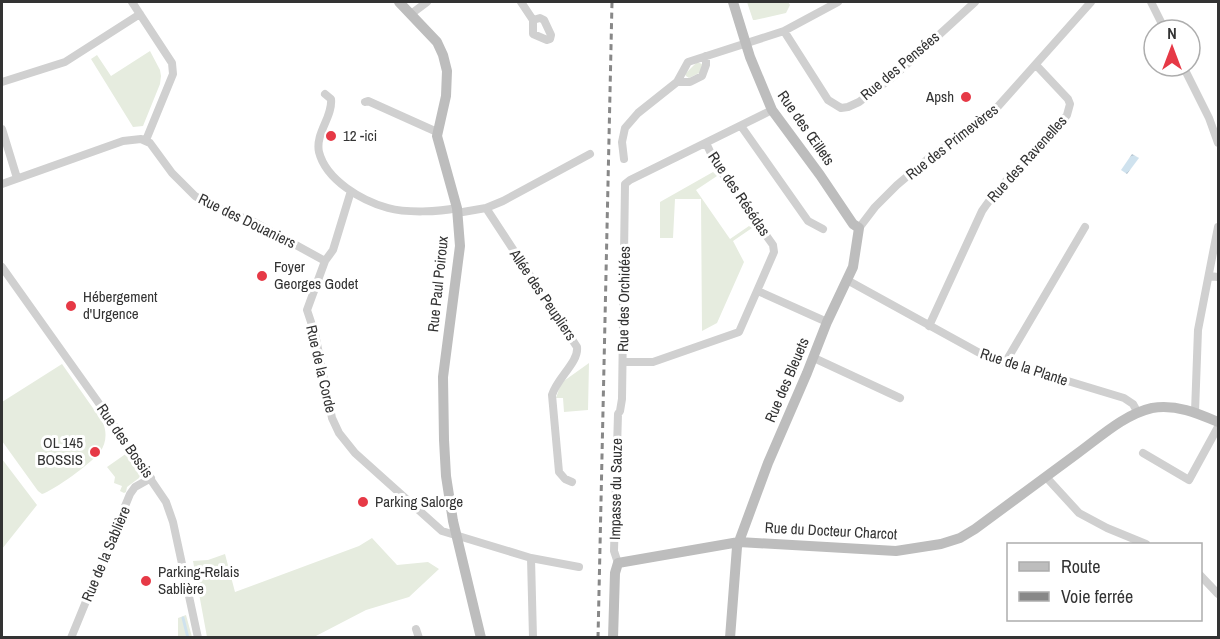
<svg xmlns="http://www.w3.org/2000/svg" width="1220" height="639" font-family="'Archivo Narrow',sans-serif">
<defs>
<pattern id="water-waves" width="16" height="10" patternUnits="userSpaceOnUse" patternTransform="scale(1.5)"><rect width="16" height="10" fill="#cfe2ee"/><path d="M0 5q4-4 8 0t8 0" fill="none" stroke="#b2c2cd"/></pattern>
</defs>
<rect width="100%" height="100%" fill="#fff"/>
<!-- grass -->
<path fill="#e6ecdf" d="M747,2H788L790,5L786,13L755,20H753Z
M150,51L160,70L161,76L160,84L143,126L133,127L91,59L97,55L111,76Z
M697,62L702,64L701,72L689,78L686,76L685,74Z
M713,172L717,176L696,190L730,239L749,226L752,228L733,241L744,262L717,323L702,331L701,199H675L673,238H660V202Z
M589,363L588,410L564,412L563,398H556L561,383Z
M62,364L102,421C107,430 107,443 100,452C93,462 53,491 42,494L38,491L2,441V402Z
M127,453L141,473L139,478L127,487L126,492L124,493L120,491L122,486L114,483L115,477L107,467Z
M2,459L37,505L2,549Z
M372,538L397,565L428,562L439,569L409,597L366,610L314,637H207L193,561L208,560L225,554L235,592L359,546Z
M186,615L192,637H178V618Z"/>
<!-- water -->
<path fill="url(#water-waves)" d="M1132,154L1139,158L1127,174L1121,170Z"/>
<g fill="none" stroke-linecap="round" stroke-linejoin="round">
<!-- stream -->
<path stroke="#cfe2ee" stroke-width="3" d="M183,618L188,638"/>
<!-- street -->
<path stroke="#d0d0d0" stroke-width="8" d="M132,2L172,63L173,74L146,140
M521,2L533,20V34L547,40L550,39L551,35L544,20L540,18L533,20
M1151,2L1165,30
M411,14L427,2
M784,31L828,100L841,108L848,107L859,102L894,76L975,2
M1183,66L1209,118L1218,143
M2,82L65,62L140,14
M677,82H690L702,76L706,65V56
M325,94L331,99C333,117 315,133 319,152C326,180 362,201 388,208C406,213 439,212 457,208
M365,102L368,101L437,132
M741,126L808,221L823,229
M2,129L17,178
M624,159L622,142L625,128L638,113L677,82L688,62L784,31L838,2
M2,184L123,141L141,139L150,143L172,173L195,196L212,206L254,222L325,261
M351,191L333,250L325,261L307,310L315,334L332,418L339,433L355,453L442,531L531,558L579,567
M486,208L577,347C579,362 557,378 552,395L559,472L565,479L572,482
M457,213L486,208L503,201L590,154
M859,228L875,207L897,185L929,158L993,112L1091,2
M2,267L98,402L166,502L173,522L198,638
M1209,276L1218,277
M847,280L985,356L1124,398L1133,404L1138,413
M758,291L827,322
M929,326L982,211C1006,175 1041,149 1067,115L1070,104L1068,99L1036,65
M814,358L900,398
M623,362H653L739,332L774,252L773,245L717,166L706,143
M1005,363L1085,227
M1195,412L1198,330L1218,227
M1143,453L1189,480L1218,427
M1046,477L1079,513L1107,528L1146,544
M531,558L533,638
M618,563L614,551L618,414L620,411L622,399L625,184L630,180L772,110
M1200,575L1218,594
M416,629L419,638
M71,638L130,494L135,487L151,478"/>
<!-- secondary -->
<path stroke="#bdbdbd" stroke-width="10" d="M399,2L437,42L443,55L447,71L446,96L437,136L457,208L460,246L443,377L444,440L446,476L453,521L481,638
M613,638L615,573L618,563L739,542L896,551L941,544L960,538L975,529C1009,504 1044,478 1078,453C1100,437 1125,414 1152,408C1176,404 1197,413 1218,422
M730,638L737,547L768,463L807,373L827,322L853,267L859,228L853,224L820,175L772,110L750,57L733,2"/>
<!-- rail -->
<path stroke="#888" stroke-width="3" stroke-dasharray="6 4.5" stroke-linecap="butt" d="M598,638L612,2"/>
</g>
<!-- markers -->
<g fill="#e63946" stroke="#fff" stroke-width="2">
<circle cx="966" cy="97" r="6"/>
<circle cx="331" cy="136" r="6"/>
<circle cx="262" cy="276" r="6"/>
<circle cx="71" cy="306" r="6"/>
<circle cx="95" cy="452" r="6"/>
<circle cx="363" cy="502" r="6"/>
<circle cx="146" cy="581" r="6"/>
</g>
<g text-anchor="middle" stroke-width="6" stroke-linejoin="round" paint-order="stroke">
<!-- street labels -->
<g font-size="15" fill="#333" stroke="#fff">
<text transform="translate(900 66) rotate(-40)" y="5">Rue des Pensées</text>
<text transform="translate(806 128) rotate(55)" y="5">Rue des Œillets</text>
<text transform="translate(952 142) rotate(-38)" y="5">Rue des Primevères</text>
<text transform="translate(1027 159) rotate(-48)" y="5">Rue des Ravenelles</text>
<text transform="translate(739 194) rotate(56)" y="5">Rue des Résédas</text>
<text transform="translate(247 221) rotate(26)" y="5">Rue des Douaniers</text>
<text transform="translate(438 284) rotate(-84)" y="5">Rue Paul Poiroux</text>
<text transform="translate(543 295) rotate(56)" y="5">Allée des Peupliers</text>
<text transform="translate(624 299) rotate(-89)" y="5">Rue des Orchidées</text>
<text transform="translate(1024 367) rotate(18)" y="5">Rue de la Plante</text>
<text transform="translate(321 369) rotate(77)" y="5">Rue de la Corde</text>
<text transform="translate(787 380) rotate(-67)" y="5">Rue des Bleuets</text>
<text transform="translate(125 441) rotate(55)" y="5">Rue des Bossis</text>
<text transform="translate(616 489) rotate(-89)" y="5">Impasse du Sauze</text>
<text transform="translate(831 531) rotate(3)" y="5">Rue du Docteur Charcot</text>
<text transform="translate(106 554) rotate(-67)" y="5">Rue de la Sablière</text>
</g>
<!-- poi labels -->
<g font-size="15" fill="#333" stroke="#fff" text-anchor="start">
<text x="954" y="102" text-anchor="end">Apsh</text>
<text x="343" y="141">12 -ici</text>
<text x="274" y="272">Foyer<tspan x="274" dy="17">Georges Godet</tspan></text>
<text x="83" y="302">Hébergement<tspan x="83" dy="17">d'Urgence</tspan></text>
<text x="83" y="448" text-anchor="end">OL 145<tspan x="83" dy="17">BOSSIS</tspan></text>
<text x="375" y="507">Parking Salorge</text>
<text x="158" y="577">Parking-Relais<tspan x="158" dy="17">Sablière</tspan></text>
</g>
</g>
<!-- border -->
<rect width="1220" height="639" fill="none" stroke="#333333" stroke-width="6"/>
<!-- legend -->
<rect x="1007" y="543" width="195" height="78" fill="#ffffff" stroke="#adadad" stroke-width="1.5"/>
<rect x="1019" y="562" width="30" height="9" fill="#bdbdbd" stroke="#adadad" stroke-width="1.5"/>
<text x="1061" y="573" font-size="18" fill="#333333">Route</text>
<rect x="1019" y="592" width="30" height="9" fill="#888888" stroke="#adadad" stroke-width="1.5"/>
<text x="1061" y="603" font-size="18" fill="#333333">Voie ferrée</text>
<!-- north arrow -->
<g transform="translate(1172 48)"><circle r="28" fill="#ffffff" stroke="#adadad" stroke-width="1.5"/>
<path d="M0-4.5L10 22L0 15L-10 22Z" fill="#e63946"/>
<text y="-9" font-size="16" font-weight="bold" text-anchor="middle" fill="#333333">N</text>
</g>
</svg>
